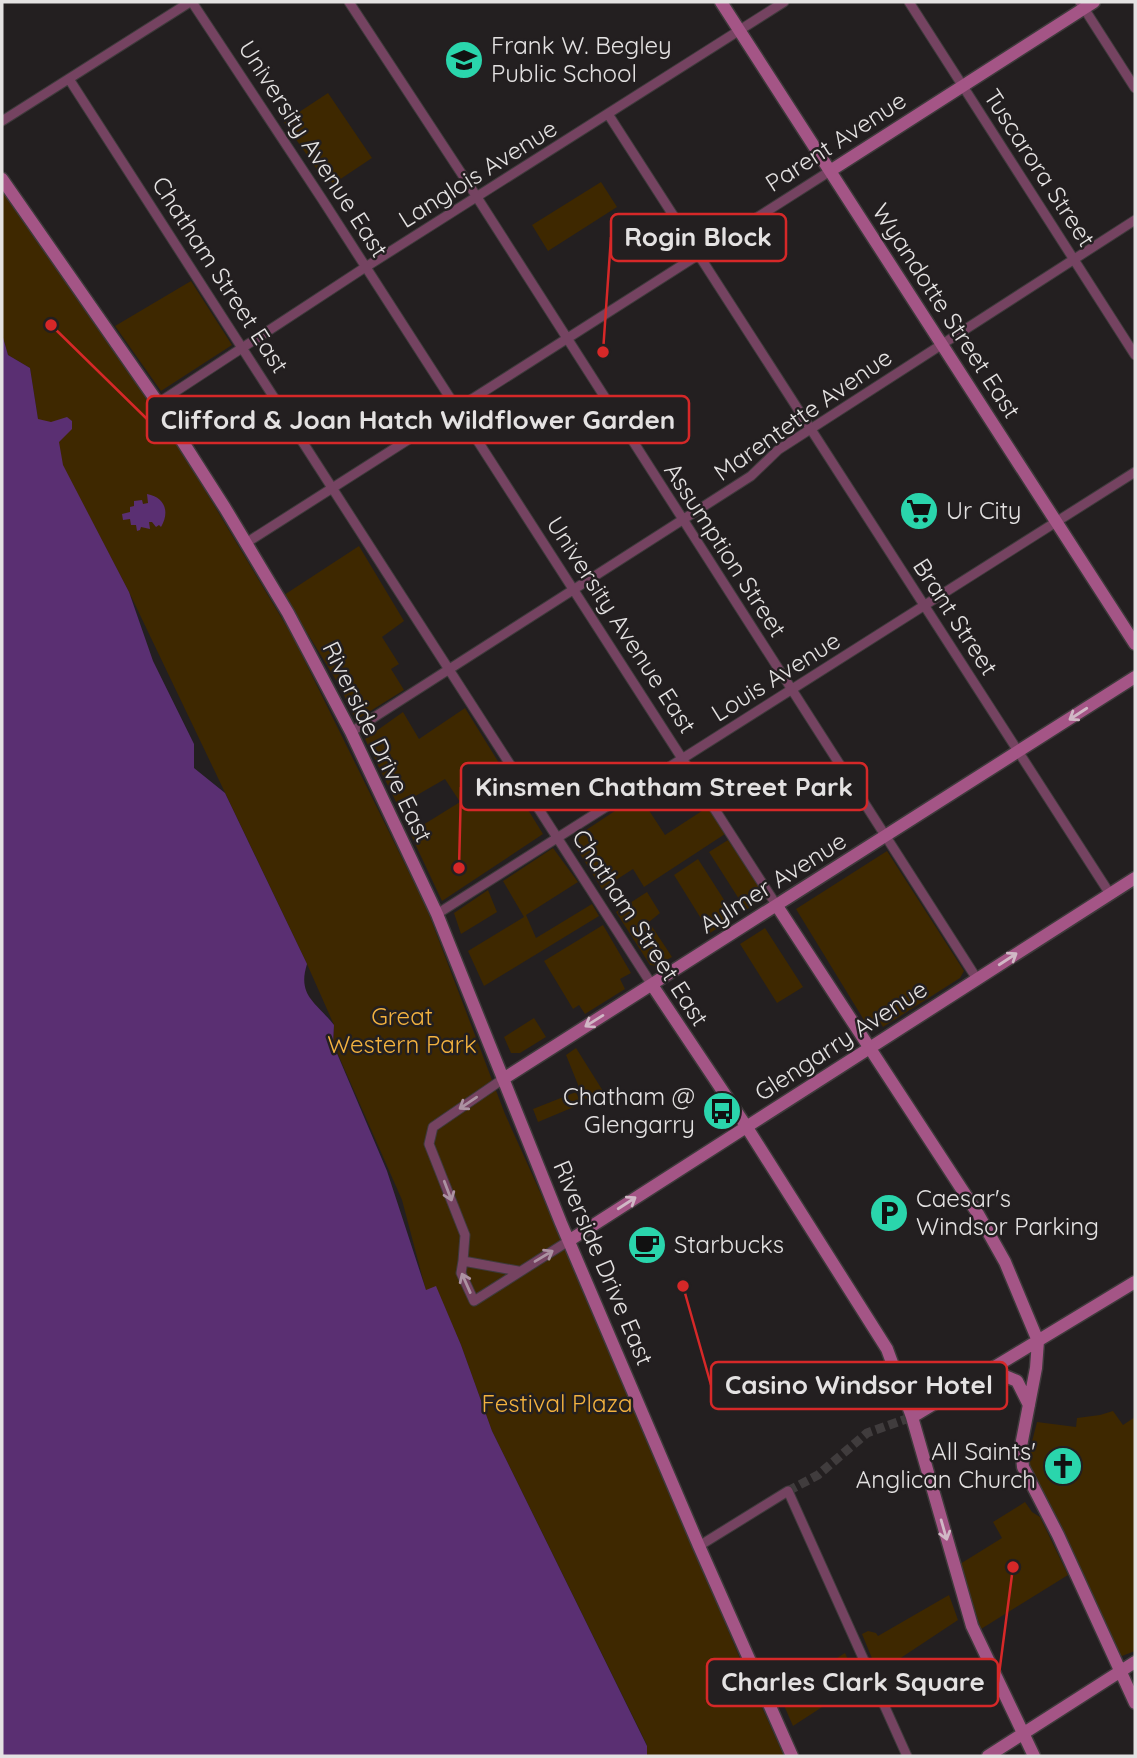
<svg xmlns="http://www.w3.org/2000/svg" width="1137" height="1758" font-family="Quicksand,sans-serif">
<rect width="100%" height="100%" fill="#231f20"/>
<!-- green -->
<path fill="#3e2800" d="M328,93L372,158L333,184L331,181L327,184L284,122Z
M601,182L617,207L548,251L532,225Z
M2,188L157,410L293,637L427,909L505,1114L596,1316L744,1668L784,1756H647V1745L492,1431L461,1345L436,1287L426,1291L402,1200L333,1043L334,1025L307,964L129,592L38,419L30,368L8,355L2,334Z
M191,281L232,345L161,391L115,326Z
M359,546L404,621L382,637L399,664L391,669L404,690L356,720L339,685L284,595Z
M465,708L543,834L442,901L410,833L460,802L445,779L398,806L365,739L403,712L419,739Z
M639,795L665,835L708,807L725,834L644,887L633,869L602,889L575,846L574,838Z
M728,840L764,894L762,899L746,910L709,852Z
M553,848L578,882L526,915L536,938L592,904L599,916L484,986L468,951L524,917L503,881Z
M887,851L964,971L960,978L883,1027L880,1022L871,1027L867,1025L796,909Z
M698,859L735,917L710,933L674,875Z
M488,890L497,912L461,934L454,913Z
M647,892L660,913L649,922L672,957L656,966L650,965L616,912Z
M603,925L631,973L620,979L625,989L585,1014L579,1005L573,1009L544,961Z
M765,928L803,987L777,1003L740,944Z
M534,1018L546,1037L520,1053H511L504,1037Z
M576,1048L603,1091L588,1100L583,1097L566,1055Z
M576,1092L581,1104L538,1122L533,1109Z
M1113,1411L1123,1425L1135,1417V1651L1122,1656L1116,1651L1030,1471L1027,1461L1037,1422L1076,1427L1077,1418L1100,1415Z
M1025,1502L1032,1512L1040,1517L1068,1575L981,1629L960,1564L1002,1538L993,1522Z
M949,1595L958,1620L878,1673L862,1634L868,1631L876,1633L878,1636Z
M845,1653L859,1683L793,1726L779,1694Z"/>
<!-- water -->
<path fill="#5a2f72" d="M2,334L8,355L30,368L38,419L51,422L67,417L72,421V429L59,442L63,465L129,592L153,661L194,744V768L225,793L307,964C297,996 316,1002 334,1025L333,1044L387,1171L426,1290L436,1286L461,1345L492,1431L647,1746V1756H2Z
M147,494C165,497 170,512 161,527L159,525L156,527L152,522H149L150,529L141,527L140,530L137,531L136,525H131L130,519L123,520L122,514L130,512V507L134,506V501L142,500L143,504L148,503Z"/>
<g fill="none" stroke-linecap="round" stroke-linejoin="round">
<!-- street-tunnel -->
<path stroke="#403c3d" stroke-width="9" stroke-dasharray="9 4.5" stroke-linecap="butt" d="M788,1491L818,1475L867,1433L912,1417"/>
<defs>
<path id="street" d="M192,2L322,199L777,906
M349,2L471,188L977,979
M909,2L1135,355
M1080,2L1135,88
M69,79L652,985
M608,114L1110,894
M2,121L190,2
M158,403L361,270L784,2
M246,543L830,171
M351,732L751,476L778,450L1135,220
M437,914L1135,472
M503,1079L433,1127L429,1144L465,1235L463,1261L518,1271
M463,1261L461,1273L474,1301L570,1240
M699,1546L788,1491L907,1756"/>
<path id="secondary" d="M721,2L1135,644
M830,171L1094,2
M2,179L158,403L225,508L288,613L351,732L437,914L561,1223L699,1546L792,1756
M777,906L978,1214L1005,1262L1038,1341L1036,1368L1021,1446L1023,1467L1058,1535L1135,1703
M652,985L746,1126L887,1349L912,1417L972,1626L1034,1756
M503,1079L1135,677
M570,1240L1135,878
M991,1370L1017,1381L1029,1405
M912,1417L1135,1282
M988,1756L1135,1662"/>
</defs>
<!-- street casing -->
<use href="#street" stroke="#3e3a3b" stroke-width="11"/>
<!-- secondary casing -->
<use href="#secondary" stroke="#3e3a3b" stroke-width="15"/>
<!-- street -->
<use href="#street" stroke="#754361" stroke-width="9"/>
<!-- secondary -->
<use href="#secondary" stroke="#a45586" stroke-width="12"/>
</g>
<!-- one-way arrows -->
<defs><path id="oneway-shaft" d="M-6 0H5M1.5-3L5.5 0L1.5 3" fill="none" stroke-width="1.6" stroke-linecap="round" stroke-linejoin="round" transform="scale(1.75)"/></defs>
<g stroke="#d1b8c6">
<use href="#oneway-shaft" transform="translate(1078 714) rotate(147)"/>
<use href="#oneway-shaft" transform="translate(1008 959) rotate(-33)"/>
<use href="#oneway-shaft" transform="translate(594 1021) rotate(148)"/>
<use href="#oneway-shaft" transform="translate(627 1203) rotate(-33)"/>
<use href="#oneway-shaft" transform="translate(944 1530) rotate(74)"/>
</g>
<g stroke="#ac92a2">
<use href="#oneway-shaft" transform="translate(468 1103) rotate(146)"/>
<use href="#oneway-shaft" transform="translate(448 1191) rotate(69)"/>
<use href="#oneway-shaft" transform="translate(544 1256) rotate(-31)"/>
<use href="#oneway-shaft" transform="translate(466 1283) rotate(-114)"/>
</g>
<!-- icons -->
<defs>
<symbol id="school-disc" viewBox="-11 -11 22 22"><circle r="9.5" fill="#2ad5ac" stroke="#231f20"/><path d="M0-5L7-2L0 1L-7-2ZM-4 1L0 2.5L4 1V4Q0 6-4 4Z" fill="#111"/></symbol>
<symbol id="supermarket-disc" viewBox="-11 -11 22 22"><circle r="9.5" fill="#2ad5ac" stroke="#231f20"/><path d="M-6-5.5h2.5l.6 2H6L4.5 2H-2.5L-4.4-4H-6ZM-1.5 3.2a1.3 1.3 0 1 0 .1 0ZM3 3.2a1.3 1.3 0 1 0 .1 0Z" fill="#111"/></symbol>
<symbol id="bus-disc" viewBox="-11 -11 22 22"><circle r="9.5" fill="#2ad5ac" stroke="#231f20"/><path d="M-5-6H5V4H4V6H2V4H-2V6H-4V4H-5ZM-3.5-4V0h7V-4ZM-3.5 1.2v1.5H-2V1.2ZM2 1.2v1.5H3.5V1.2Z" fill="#111"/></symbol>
<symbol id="parking-disc" viewBox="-11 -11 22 22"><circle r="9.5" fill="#2ad5ac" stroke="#231f20"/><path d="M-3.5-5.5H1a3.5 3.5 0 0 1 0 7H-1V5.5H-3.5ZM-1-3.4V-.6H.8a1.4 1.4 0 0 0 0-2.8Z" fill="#111"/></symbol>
<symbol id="cafe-disc" viewBox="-11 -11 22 22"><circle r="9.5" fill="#2ad5ac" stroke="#231f20"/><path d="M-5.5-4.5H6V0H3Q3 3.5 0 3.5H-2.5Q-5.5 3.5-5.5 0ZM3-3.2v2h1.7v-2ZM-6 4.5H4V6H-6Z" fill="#111"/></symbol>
<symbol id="church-disc" viewBox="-11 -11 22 22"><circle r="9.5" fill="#2ad5ac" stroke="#231f20"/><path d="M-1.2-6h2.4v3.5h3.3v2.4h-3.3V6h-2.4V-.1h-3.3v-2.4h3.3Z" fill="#111"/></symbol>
</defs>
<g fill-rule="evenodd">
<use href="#school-disc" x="442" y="38" width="44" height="44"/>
<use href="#supermarket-disc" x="897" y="489" width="44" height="44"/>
<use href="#bus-disc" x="700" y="1089" width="44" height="44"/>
<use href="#parking-disc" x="867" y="1191" width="44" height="44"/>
<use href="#cafe-disc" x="625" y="1223" width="44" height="44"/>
<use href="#church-disc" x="1041" y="1444" width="44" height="44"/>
</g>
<g text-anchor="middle" stroke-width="5" stroke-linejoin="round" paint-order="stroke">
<!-- poi labels -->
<g font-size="24" fill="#e4e2e2" stroke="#231f20" text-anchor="start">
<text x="491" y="54">Frank W. Begley<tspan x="491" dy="28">Public School</tspan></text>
<text x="946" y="519">Ur City</text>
<text x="695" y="1105" text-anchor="end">Chatham @<tspan x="695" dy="28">Glengarry</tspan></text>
<text x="916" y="1207">Caesar's<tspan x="916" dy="28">Windsor Parking</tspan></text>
<text x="674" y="1253">Starbucks</text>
<text x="1036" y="1460" text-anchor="end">All Saints'<tspan x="1036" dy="28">Anglican Church</tspan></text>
</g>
<!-- street labels -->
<g font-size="24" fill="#e4e2e2" stroke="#231f20">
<text transform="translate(836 142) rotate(-33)" y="8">Parent Avenue</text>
<text transform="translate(313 149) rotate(57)" y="8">University Avenue East</text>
<text transform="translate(1039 168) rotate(57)" y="8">Tuscarora Street</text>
<text transform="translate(478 174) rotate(-32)" y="8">Langlois Avenue</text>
<text transform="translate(220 275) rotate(57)" y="8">Chatham Street East</text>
<text transform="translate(946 311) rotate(57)" y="8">Wyandotte Street East</text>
<text transform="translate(803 415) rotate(-35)" y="8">Marentette Avenue</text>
<text transform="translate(725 550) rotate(57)" y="8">Assumption Street</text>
<text transform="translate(955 617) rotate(57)" y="8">Brant Street</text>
<text transform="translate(621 625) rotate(57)" y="8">University Avenue East</text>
<text transform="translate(776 677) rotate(-32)" y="8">Louis Avenue</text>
<text transform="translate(377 742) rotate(64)" y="8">Riverside Drive East</text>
<text transform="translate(773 883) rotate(-32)" y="8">Aylmer Avenue</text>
<text transform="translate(640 928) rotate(57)" y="8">Chatham Street East</text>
<text transform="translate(841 1041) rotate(-33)" y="8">Glengarry Avenue</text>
<text transform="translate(603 1263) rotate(67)" y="8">Riverside Drive East</text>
</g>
<!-- park labels -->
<g font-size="24" fill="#f3b23f" stroke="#231f20">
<text x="402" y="1025">Great<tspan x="402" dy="28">Western Park</tspan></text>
<text x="557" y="1412">Festival Plaza</text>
</g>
</g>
<!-- callouts -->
<path fill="none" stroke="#d62828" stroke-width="2.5" d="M603 352L611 237M51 325L147 419M459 868L461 787M683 1286L711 1385M1013 1567L998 1682"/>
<g fill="#d62828" stroke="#231f20" stroke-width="2.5">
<circle cx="603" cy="352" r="7"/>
<circle cx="51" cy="325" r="7"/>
<circle cx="459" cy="868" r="7"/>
<circle cx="683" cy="1286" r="7"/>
<circle cx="1013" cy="1567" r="7"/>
</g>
<g fill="#231f20" stroke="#d62828" stroke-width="2.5">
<rect x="611" y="214" width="175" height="47" rx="7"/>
<rect x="147" y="396" width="542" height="47" rx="7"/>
<rect x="461" y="763" width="406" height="47" rx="7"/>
<rect x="711" y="1362" width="296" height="47" rx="7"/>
<rect x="707" y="1659" width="291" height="47" rx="7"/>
</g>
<g font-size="26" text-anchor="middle" font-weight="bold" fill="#e4e2e2">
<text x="698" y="246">Rogin Block</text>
<text x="418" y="429">Clifford &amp; Joan Hatch Wildflower Garden</text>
<text x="664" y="796">Kinsmen Chatham Street Park</text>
<text x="859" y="1394">Casino Windsor Hotel</text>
<text x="853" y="1691">Charles Clark Square</text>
</g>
<!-- border -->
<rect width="1137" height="1758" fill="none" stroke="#e4e2e2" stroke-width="7"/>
</svg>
